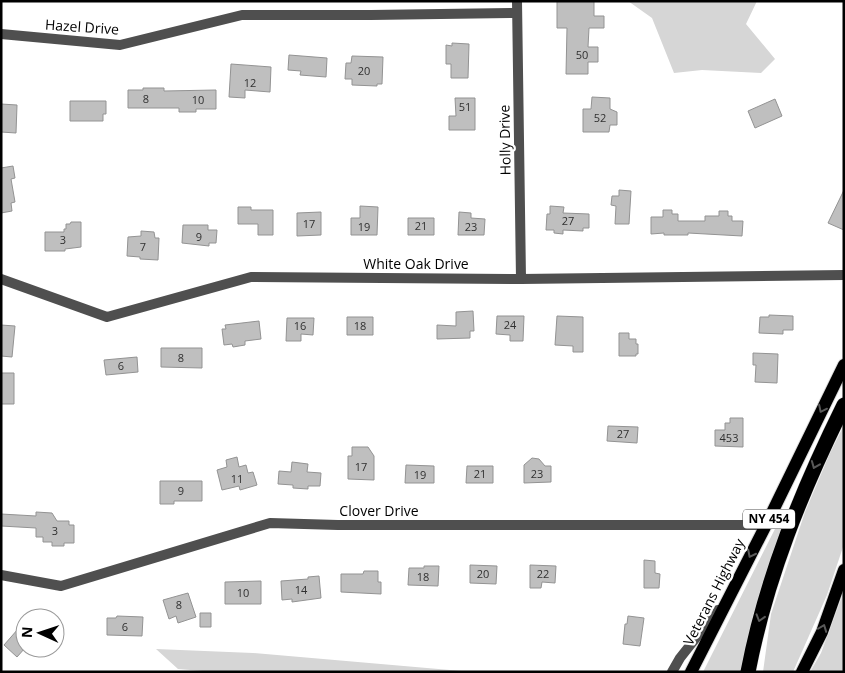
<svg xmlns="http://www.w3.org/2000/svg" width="845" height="673" font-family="'Open Sans',sans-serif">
<rect width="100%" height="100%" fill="#fff"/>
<!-- green -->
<path fill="#d6d6d6" d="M628,1H757L746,24L775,59L761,73L702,70L674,73L652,18Z
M844,425V544L827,595L793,672H763L771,614L805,512L830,453Z
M781,517L786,519L753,615L743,672H703Z
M844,591V672H810L821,653Z
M156,649L253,653L473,672H215L178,669Z"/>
<!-- building -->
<path fill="#bfbfbf" stroke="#939393" d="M557,1H594V16H604V28H589L588,47H598V62H588V74H566L567,28H557Z
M452,43L469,44L468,78H451V64H446V45L452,46Z
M289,55L327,58L326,77L300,75L301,71L288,70Z
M352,56L383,57L382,84H377V86L352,85V79H345L346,63H351Z
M231,64L271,67L270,92L245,90V98L229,97Z
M143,88H164V91L216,90V109H196V112H179V108H128V90H143Z
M592,97L610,98V109L617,112V125H610L609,132H583V109H591Z
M455,98H475V130H449V116H456Z
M775,99L782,116L755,128L748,111Z
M70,101H106V114H103V121H70Z
M1,104L17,105L16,133L1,132Z
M13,166L15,178L11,179L15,202L11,203L12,211L1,213V168Z
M619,190L631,191L629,224H615L616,206L611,205L612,196H619Z
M844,190V230L828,223Z
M360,206L378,207L377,235H351V218H360Z
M550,206L564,207L563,213L589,214V228H583V231L563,230V234L554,233V230H546L547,214H550Z
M238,207H251V210H273V235H258V224H238Z
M663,210H672V214H678V221H705V216H719V211H728V216H732V221H743L742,236L688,233V235H664V233L651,234V217H663Z
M321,212V235L297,236V213Z
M459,212L471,213V218L485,219L484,235H458Z
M408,218H434V235H408Z
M71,222H81V247L65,249V251H45V232H64V229H66V224H70Z
M183,225H208V230H217L216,243H209V246L182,243Z
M141,231L154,232L155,238H159L158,260L140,259V257L127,256L128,237L141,236Z
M473,311L474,331H470V338L437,339V325L456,326V312Z
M769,315L793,316V330H783V334L759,333L760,317H769Z
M497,316H524L523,341H510V335L496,334Z
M557,316L583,317V352H573V346L555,345Z
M347,317H373V335H347Z
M287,318H314L313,335L301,334V341H286Z
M259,321L261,339L245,341V345L233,347L232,344L224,345L222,329H226L225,325Z
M1,325L15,326L12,357L1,356Z
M619,333H629V339H636V344H638V354H636V356H619Z
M161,348H202V368L161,367Z
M753,353L778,354L777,383L755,382L756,365H753Z
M137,357L138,372L106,375L104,360Z
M1,373H14V404H1Z
M730,418H743V447L715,446V430H725V423H730Z
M608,426L638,427L637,443L607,441Z
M352,447H368L374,456V480L348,479V456H352Z
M237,457L239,467L246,465L248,473L253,472L257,485L240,490L239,486L222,490L217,470L227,467L226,460Z
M532,458L539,459L545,466H551V482L524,483V465Z
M292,462L308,464L307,472L321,473L320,486H308V489L293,488V485L278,484L279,471L291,472Z
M406,465L434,466V483H405Z
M467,466H493V483H466Z
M160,481H202V501H174V504H160Z
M36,512L52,513L57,521H69V525H74V543H64V546H52V542H43V537H36V528L1,526V514L36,516Z
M644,560L655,561V573L660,574L659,588H644Z
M470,565L497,566L496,584L470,583Z
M530,565L556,566L555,583L542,582L541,588H530Z
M424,566H439L438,586L408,585L409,568H424Z
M364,571H378V582H381V594L341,592V574H363Z
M319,576L321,598L292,602V599L282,600L281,581L308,579V577Z
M261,581V604H225V582Z
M188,593L196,617L178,623L176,616L169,619L163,600Z
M200,613H211V627H200Z
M117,616L143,617L142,636L107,635V618H116Z
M628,616L644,618L640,646L623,644L625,624H627Z
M25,621V648L17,657L4,645Z"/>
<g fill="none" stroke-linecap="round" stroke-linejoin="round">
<defs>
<path id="primary" d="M691,672L766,525L844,365
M802,672L822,632L844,570"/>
<path id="motorway" d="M748,672C766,578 802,490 844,405"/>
</defs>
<!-- primary casing -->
<use href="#primary" stroke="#dbdbdb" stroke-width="14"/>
<!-- motorway casing -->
<use href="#motorway" stroke="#dbdbdb" stroke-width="16"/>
<!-- minor -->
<path stroke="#4f4f4f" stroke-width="10" d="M517,1L521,279
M1,34L120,45L242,15H371L517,13
M1,279L107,317L251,277L521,279L844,275
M1,575L61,586L270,523L338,525H766
M672,672L680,658L718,610"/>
<!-- primary -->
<use href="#primary" stroke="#000" stroke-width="12"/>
<!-- motorway -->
<use href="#motorway" stroke="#000" stroke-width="15"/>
</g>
<!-- one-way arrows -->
<defs><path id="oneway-chevron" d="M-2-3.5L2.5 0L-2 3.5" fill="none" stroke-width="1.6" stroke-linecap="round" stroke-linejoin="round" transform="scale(1.25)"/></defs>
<g stroke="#595959">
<use href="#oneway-chevron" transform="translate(822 409) rotate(116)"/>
<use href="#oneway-chevron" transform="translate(815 465) rotate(112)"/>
<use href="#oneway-chevron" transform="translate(751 554) rotate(117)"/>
<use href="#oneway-chevron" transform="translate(760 618) rotate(107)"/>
<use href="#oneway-chevron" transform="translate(823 628) rotate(-69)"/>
</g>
<g text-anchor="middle" stroke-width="4.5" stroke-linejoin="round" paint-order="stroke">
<!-- number labels -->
<g font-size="11" fill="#303030">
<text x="582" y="59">50</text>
<text x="364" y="75">20</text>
<text x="250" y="87">12</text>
<text x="146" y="103">8</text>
<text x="198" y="104">10</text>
<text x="465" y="111">51</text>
<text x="600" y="122">52</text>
<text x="568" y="225">27</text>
<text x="309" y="228">17</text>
<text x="421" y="230">21</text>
<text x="364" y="231">19</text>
<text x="471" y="231">23</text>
<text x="199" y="241">9</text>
<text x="63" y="244">3</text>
<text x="143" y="251">7</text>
<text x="510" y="329">24</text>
<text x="300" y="330">16</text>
<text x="360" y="330">18</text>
<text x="181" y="362">8</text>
<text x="121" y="370">6</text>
<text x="623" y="438">27</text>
<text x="729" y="442">453</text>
<text x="361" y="471">17</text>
<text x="480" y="478">21</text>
<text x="537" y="478">23</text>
<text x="420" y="479">19</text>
<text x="237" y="483">11</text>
<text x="181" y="495">9</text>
<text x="55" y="535">3</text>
<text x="483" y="578">20</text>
<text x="543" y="578">22</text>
<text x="423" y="581">18</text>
<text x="301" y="594">14</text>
<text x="243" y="597">10</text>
<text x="179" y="609">8</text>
<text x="125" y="631">6</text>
</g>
<!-- shield labels -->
<rect fill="#fff" stroke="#4c4c4c" stroke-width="1" x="743" y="509.5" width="52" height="19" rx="4"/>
<g font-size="12" font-weight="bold" fill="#000">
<text x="769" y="523">NY 454</text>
</g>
<!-- street labels -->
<g font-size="14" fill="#000" stroke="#fff">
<text transform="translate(82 27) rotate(4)" y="5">Hazel Drive</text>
<text transform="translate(505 140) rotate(-91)" y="5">Holly Drive</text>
<text x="416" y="269">White Oak Drive</text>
<text x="379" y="516">Clover Drive</text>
<text transform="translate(714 592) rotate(-63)" y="5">Veterans Highway</text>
</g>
</g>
<!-- border -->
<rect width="845" height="673" fill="none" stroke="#000000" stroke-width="5"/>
<!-- north arrow -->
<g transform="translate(40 633) rotate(273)"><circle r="24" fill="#ffffff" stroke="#999999"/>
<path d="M0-4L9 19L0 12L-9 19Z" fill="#000000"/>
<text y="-8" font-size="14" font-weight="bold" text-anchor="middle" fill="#000000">N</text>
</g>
</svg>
